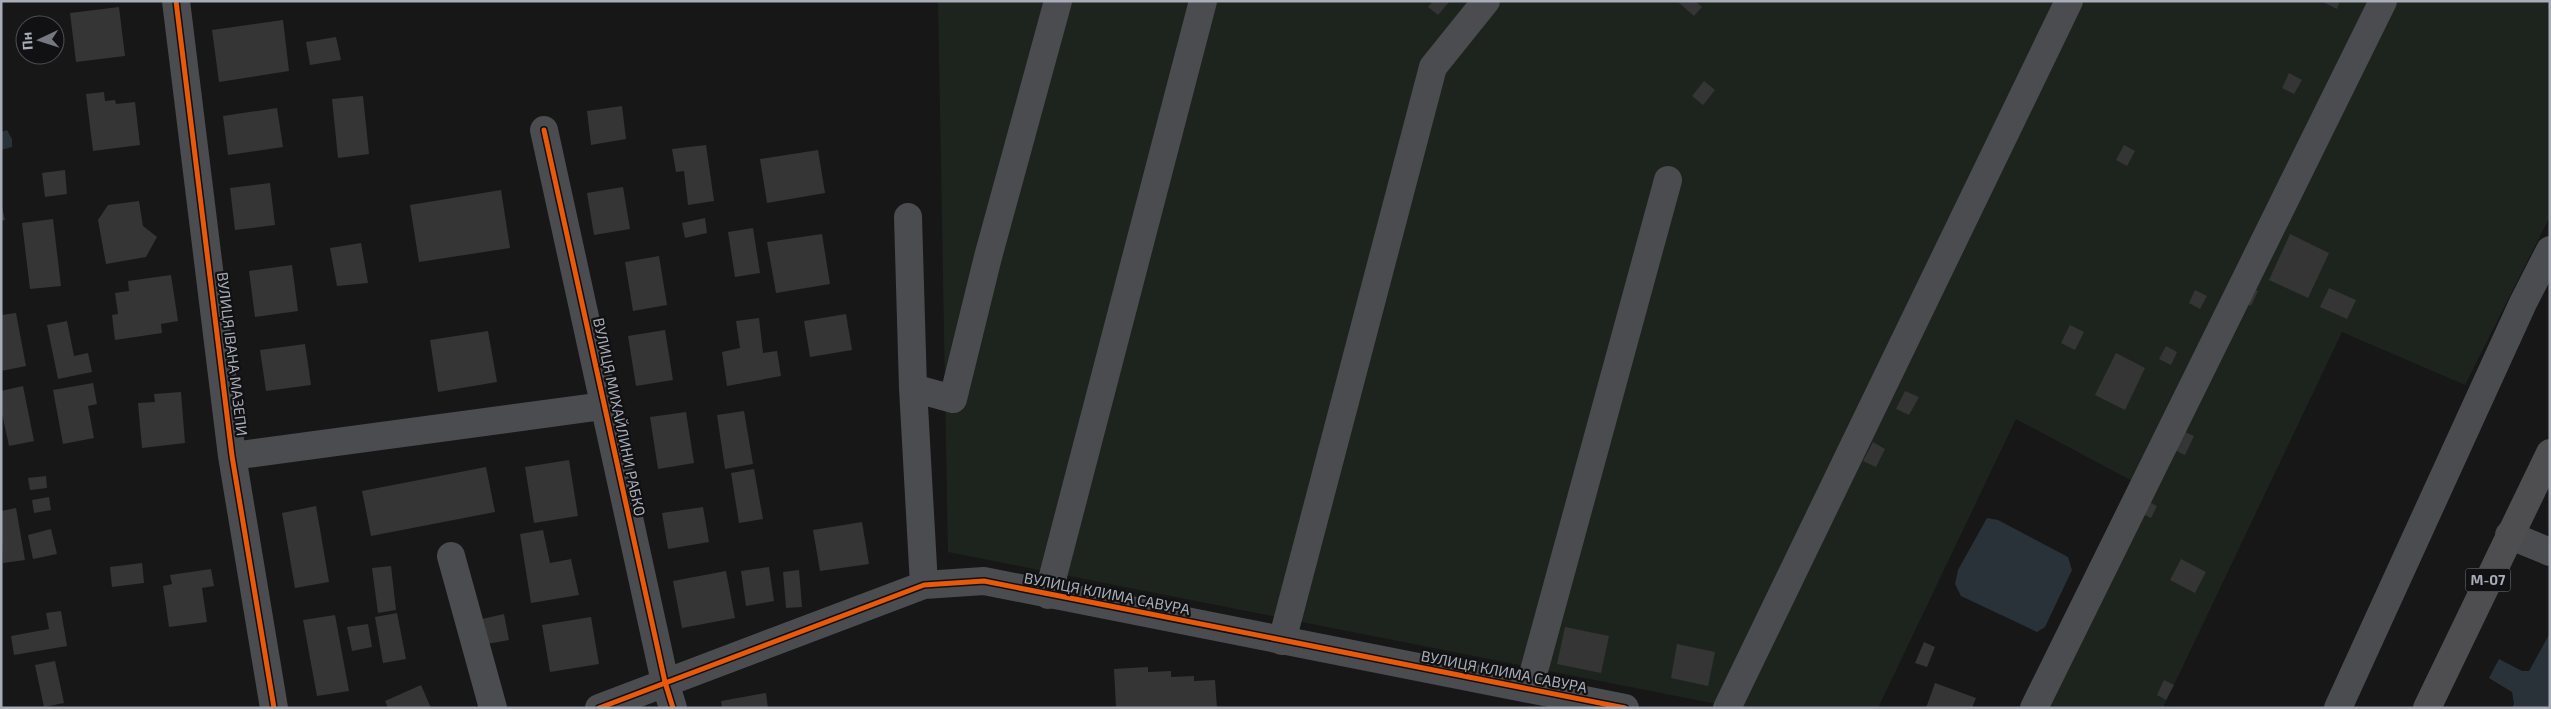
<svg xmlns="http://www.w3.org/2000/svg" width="2551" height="709" font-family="'Exo 2',sans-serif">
<rect width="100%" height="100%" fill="#171717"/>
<!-- green -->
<path fill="#1d241e" d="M938,1H2550V216L2465,385L2342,332L2163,708H2040L2149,490L2016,419L1878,708H1737L948,552Z"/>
<!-- water -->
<path fill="#2a3239" d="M7,130L12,139V147L1,150V132Z
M1987,518L1998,520L2068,557L2072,570L2045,627L2037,632L1961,596L1955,584L1958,570Z
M2550,633V705L2548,708H2512L2514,704L2512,692L2489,678L2499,659L2522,671H2529Z"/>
<!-- building -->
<path fill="#353536" d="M1433,1H1450L1438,15L1428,7Z
M1677,1H1695L1702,7L1694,16Z
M2321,1H2340L2337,9Z
M119,7L125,56L76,62L70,13Z
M283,20L289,71L219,82L212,30Z
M336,37L341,60L310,65L306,42Z
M2289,73L2302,80L2294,94L2282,88Z
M1704,81L1715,90L1703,105L1692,96Z
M104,92L105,101L115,100L116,104L135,102L140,145L93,151L86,94Z
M363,96L369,154L338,158L332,99Z
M622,106L626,139L591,145L587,111Z
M277,108L283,147L228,155L223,116Z
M706,145L714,201L688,205L684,171L676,172L672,149Z
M2124,145L2135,151L2127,166L2116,160Z
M818,150L825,193L767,203L760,159Z
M65,170L67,194L45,197L42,173Z
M270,183L275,225L235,230L230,188Z
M623,187L630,229L594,235L587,193Z
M501,190L510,248L419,262L410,205Z
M139,201L143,226L157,237L146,257L106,264L98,220L108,205Z
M1,203L5,220L1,221Z
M705,218L707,233L685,238L682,223Z
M53,219L61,286L30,289L22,223Z
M753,228L760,273L735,277L728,232Z
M822,234L830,284L776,293L767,242Z
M2290,234L2329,253L2308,298L2269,280Z
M361,243L368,283L337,286L330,248Z
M659,256L667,305L633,311L625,262Z
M292,265L298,311L255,317L249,271Z
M171,275L178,321L161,324L162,333L115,340L112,315L118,314L115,293L129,291L128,281Z
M2247,285L2258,291L2251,306L2239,300Z
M2329,288L2356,300L2347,319L2320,307Z
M2195,290L2207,296L2200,309L2189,303Z
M16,313L26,366L1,371V315Z
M846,314L852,350L810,357L804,321Z
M759,318L763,353L777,351L781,376L727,386L722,352L740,348L736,321Z
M67,321L74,356L88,353L92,372L58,379L47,325Z
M2070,325L2084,332L2075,350L2061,343Z
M665,330L673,380L636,386L628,336Z
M488,331L497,382L438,392L430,340Z
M305,344L311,385L266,391L260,350Z
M2166,346L2177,352L2171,365L2159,359Z
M2116,353L2145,368L2125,410L2095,395Z
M93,383L97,404L88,406L94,438L63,444L53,390Z
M23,386L34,441L9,446L1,409V391Z
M1905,391L1919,397L1909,415L1896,409Z
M181,392L185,443L142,448L138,403L155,402L154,394Z
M744,411L753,464L725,469L717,415Z
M686,412L694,463L658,469L650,417Z
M2178,429L2194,436L2185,455L2168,447Z
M1873,442L1885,449L1876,467L1863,461Z
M569,460L578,516L534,523L525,467Z
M486,467L495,512L371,536L362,491Z
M754,469L763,519L739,523L731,473Z
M46,476L47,488L30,490L28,478Z
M49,497L51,510L34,513L32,500Z
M2149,502L2157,506L2151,518L2143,514Z
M316,506L329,582L295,588L282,513Z
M703,507L709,542L668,549L662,513Z
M16,508L25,560L3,563L1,511Z
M862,522L869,564L820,571L813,530Z
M51,529L57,554L33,559L28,535Z
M543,530L550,563L571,559L579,595L531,603L520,534Z
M2181,559L2206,572L2195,593L2170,580Z
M142,563L144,583L112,587L110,567Z
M391,566L396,610L378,613L372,568Z
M769,567L774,601L746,606L741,571Z
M211,569L214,586L202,588L207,622L169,627L163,586L172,584L170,575Z
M799,570L802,607L786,608L783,572Z
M726,571L735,618L682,628L673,581Z
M61,611L67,646L14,655L11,636L49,629L46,613Z
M397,613L406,659L383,663L375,617Z
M504,614L509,640L487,644L482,619Z
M335,615L349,691L317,696L303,620Z
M591,617L599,664L550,672L542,625Z
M368,624L372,647L352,651L347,627Z
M1565,627L1609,636L1601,673L1557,664Z
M1924,642L1935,647L1927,667L1915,663Z
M1677,644L1715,652L1708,686L1671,678Z
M55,661L64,703L44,707L35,665Z
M1148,667V672L1171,671V677L1194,676V681L1215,680L1217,708H1116L1114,669Z
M2164,680L2174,685L2166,700L2157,695Z
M1935,683L1976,698L1972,708H1926Z
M421,685L431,708H388L385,701Z
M766,693L768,708H722L721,701Z"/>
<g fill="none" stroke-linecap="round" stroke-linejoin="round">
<!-- minor -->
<path stroke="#4b4c50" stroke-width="28" d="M176,1L232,456L274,708
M544,130L665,682L673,708
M908,217L913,388L924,585
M913,388L953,399L988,257L1058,1
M232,456L603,406
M2509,535L2550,552
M451,556L493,708
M1048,595L1203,1
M1282,641L1433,67L1486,1
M1529,689L1668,180
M599,708L924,585L984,581L1625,708
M1727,708L2069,1
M2034,708L2383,1
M2338,708L2523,303L2550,250"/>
<!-- highway -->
<path stroke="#4e4e51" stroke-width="28" d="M2427,708L2550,453"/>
<defs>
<path id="cycleway" d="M176,1L232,456L274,708
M544,130L665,682L673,708
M599,708L924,585L984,581L1625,708"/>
</defs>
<!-- cycleway casing -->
<use href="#cycleway" stroke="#111113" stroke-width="8"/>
<!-- cycleway -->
<use href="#cycleway" stroke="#e8590c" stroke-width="5"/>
</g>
<g text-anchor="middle" stroke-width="4.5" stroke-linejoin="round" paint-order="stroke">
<!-- shield labels -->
<rect fill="#111113" stroke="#7b7e86" stroke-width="1" x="2465.5" y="568.5" width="45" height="23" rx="4"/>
<g font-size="14" font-weight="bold" fill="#a8adb8">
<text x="2488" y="585">М-07</text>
</g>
<!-- street labels -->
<g font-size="15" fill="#a8adb8" stroke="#111113">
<text transform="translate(232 354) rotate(83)" y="5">ВУЛИЦЯ ІВАНА МАЗЕПИ</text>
<text transform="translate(619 417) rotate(78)" y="5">ВУЛИЦЯ МИХАЙЛИНИ РАБКО</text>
<text transform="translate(1107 594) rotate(11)" y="5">ВУЛИЦЯ КЛИМА САВУРА</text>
<text transform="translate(1504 672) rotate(11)" y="5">ВУЛИЦЯ КЛИМА САВУРА</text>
</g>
</g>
<!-- border -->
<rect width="2551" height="709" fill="none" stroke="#a8adb8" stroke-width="5"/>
<!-- north arrow -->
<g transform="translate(40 40) rotate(266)"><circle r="24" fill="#111113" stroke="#4d4f55"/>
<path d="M0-4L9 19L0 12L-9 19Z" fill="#757880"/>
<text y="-8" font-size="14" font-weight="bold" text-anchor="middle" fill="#a8adb8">Пн</text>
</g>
</svg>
